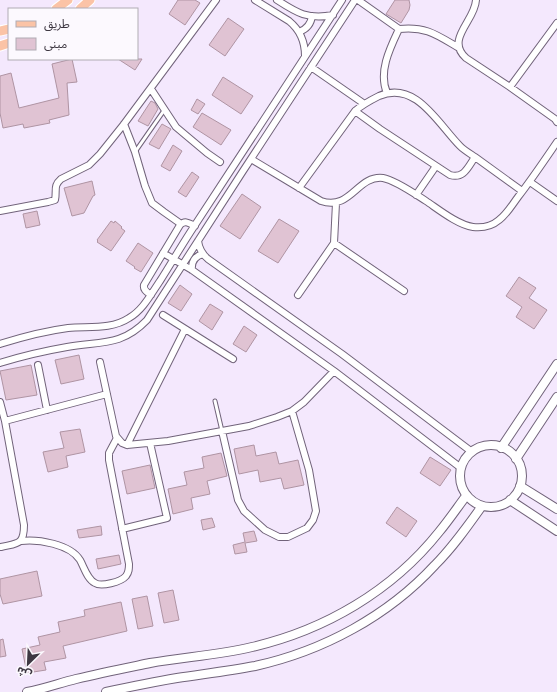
<svg xmlns="http://www.w3.org/2000/svg" width="557" height="692" font-family="Literata,'Noto Sans Arabic',serif">
<rect width="100%" height="100%" fill="#f4e8fd"/>
<!-- building -->
<path fill="#e0c3d3" stroke="#af94a3" d="M178,0H195L200,3L185,25L169,14Z
M395,0H409L410,5L409,10L401,23L386,14Z
M228,18L244,29L225,56L209,45Z
M72,59L77,82L67,83L69,115L49,120L50,123L24,128L23,124L3,128L0,113V76L11,73L19,108L59,98L52,64Z
M118,59H142L135,70Z
M223,77L253,96L241,114L212,95Z
M197,99L205,104L198,114L191,110Z
M151,101L155,103L158,109L148,126L138,121Z
M202,113L231,130L221,145L193,127Z
M162,124L171,129L159,149L149,144Z
M173,145L182,151L170,171L161,166Z
M192,172L199,177L186,197L178,192Z
M92,181L95,195L93,196L84,213L72,216L64,188Z
M242,194L261,207L240,239L220,226Z
M37,211L40,225L26,228L23,214Z
M279,219L299,231L278,263L258,251Z
M111,221L114,223L115,221L122,227L121,228L125,231L111,251L97,242L98,241L97,240Z
M138,243L153,253L141,272L134,268L135,267L126,261Z
M519,277L536,288L529,298L547,310L534,329L516,317L522,307L506,296Z
M180,285L192,294L181,311L168,303Z
M210,304L223,312L212,330L199,321Z
M244,326L257,335L246,352L233,344Z
M79,355L84,379L61,384L55,360Z
M31,365L37,395L6,400L0,371Z
M80,429L85,452L66,456L68,467L48,472L43,452L64,448L60,432Z
M254,445L256,456L276,452L279,464L298,460L304,485L284,489L281,478L260,482L258,470L239,474L234,449Z
M221,453L227,476L207,481L210,494L191,498L193,509L173,514L168,489L187,485L184,472L204,468L202,457Z
M430,457L451,470L440,486L420,473Z
M150,465L155,488L127,494L122,471Z
M397,507L417,521L406,537L386,523Z
M212,518L215,527L203,530L201,520Z
M101,526L102,535L79,538L77,530Z
M254,531L257,541L245,543L247,552L235,554L233,545L245,542L243,533Z
M119,555L121,564L98,569L96,559Z
M37,571L42,596L3,604L0,594V579Z
M173,590L179,620L164,623L158,593Z
M147,596L153,626L138,629L132,599Z
M121,602L127,631L63,646L66,658L44,662L46,670L27,673L22,649L40,645L38,637L60,632L58,622L85,616L84,610Z
M3,639L6,656L0,657V640Z"/>
<g fill="none" stroke-linecap="round" stroke-linejoin="round">
<defs>
<path id="lane" d="M135,152L165,109
M215,401L222,431"/>
<path id="street" d="M255,0L289,21C300,30 305,42 305,56
M277,0C297,13 308,20 333,15
M358,0L399,29C426,26 437,35 459,48
M476,0C475,21 445,39 466,58L510,87L555,119L557,122
M299,32C307,29 311,24 312,16
M311,67L363,103
M510,87L557,23
M151,89L176,127L207,153L220,162
M387,93C378,72 390,48 399,29
M355,111L380,129L450,175C464,179 468,167 475,157
M124,124L135,152L145,186L152,203L164,212L181,224
M251,159L321,201C351,211 357,175 383,178C395,180 415,194 426,201C438,209 458,225 473,227C482,228 492,226 499,220C507,214 512,205 518,197C532,179 544,161 557,142
M530,182L557,201
M299,188L355,111C363,104 369,101 379,96C416,80 438,124 460,146C464,150 469,153 475,157L522,191
M416,195L436,166
M0,211L48,202L55,200C57,190 53,186 61,179L89,165L100,154L124,124L216,0
M198,241C199,248 202,254 208,259L342,354L472,452
M334,243L404,291
M163,253L192,270L334,371L461,468
M192,270C191,262 195,256 203,254
M151,295C147,292 143,290 144,285L180,225C185,220 189,223 195,226
M298,295L334,243L336,203
M163,315L233,359
M0,344C22,337 45,331 68,328C88,326 111,330 129,318C143,310 151,294 160,281C172,262 183,243 195,225C244,150 293,75 342,0
M100,362L116,436L122,443L127,445L168,441L249,426L277,417L292,411L304,402L334,371
M0,363C22,356 44,351 67,347C100,341 121,347 147,320L243,171L355,0
M38,365L47,410
M0,402L5,421L24,525C24,545 18,543 1,547
M5,421L107,394
M222,431L238,500L244,511L265,530L279,537H288L307,528L313,520L316,511L309,470L292,411
M127,445L185,329
M122,529L167,518L150,443
M21,541C38,539 70,544 80,560C84,567 87,579 95,583C101,587 121,582 126,576C129,572 129,569 129,564L109,460V453L117,438"/>
<path id="secondary" d="M460 476a31 31 0 1 1 62 0a31 31 0 1 1-62 0Z
M501,448L557,364
M516,459L557,397
M520,486L557,509
M510,500L557,531
M27,692C43,689 60,683 76,679C101,673 126,668 150,663C184,657 219,655 252,647C325,630 392,591 439,532C449,520 457,508 466,496
M106,692C129,687 153,682 177,678C203,674 229,671 255,666C323,651 388,616 435,565C453,547 467,527 482,506"/>
<path id="primary" d="M56,9L68,0
M80,9L90,0
M0,31L9,29
M0,46L9,43"/>
</defs>
<!-- lane casing -->
<use href="#lane" stroke="#71637a" stroke-width="5"/>
<!-- street casing -->
<use href="#street" stroke="#71637a" stroke-width="8"/>
<!-- secondary casing -->
<use href="#secondary" stroke="#71637a" stroke-width="10"/>
<!-- primary casing -->
<use href="#primary" stroke="#fff" stroke-width="11"/>
<!-- lane -->
<use href="#lane" stroke="#fff" stroke-width="3"/>
<!-- street -->
<use href="#street" stroke="#fff" stroke-width="6"/>
<!-- secondary -->
<use href="#secondary" stroke="#fff" stroke-width="8"/>
<!-- primary -->
<use href="#primary" stroke="#fbc3a6" stroke-width="9"/>
</g>
<!-- legend -->
<rect x="8" y="8" width="130" height="52" fill="#fcf9fe" stroke="#b0acb3"/>
<rect x="16" y="21" width="20" height="6" fill="#fbc3a6" stroke="#b0acb3"/>
<text x="44" y="28" font-size="12" fill="#3e3842">طريق</text>
<rect x="16" y="38" width="20" height="12" fill="#e0c3d3" stroke="#b0acb3"/>
<text x="44" y="48" font-size="12" fill="#3e3842">مبنى</text>
<!-- north arrow -->
<g transform="translate(28 664) rotate(204)" stroke="#fcf9fe" stroke-width="3" paint-order="stroke">
<path d="M0-3L7 15L0 10L-7 15Z" fill="#3e3842"/>
<text y="-6" font-size="11" font-weight="bold" text-anchor="middle" fill="#3e3842">ش</text>
</g>
</svg>
